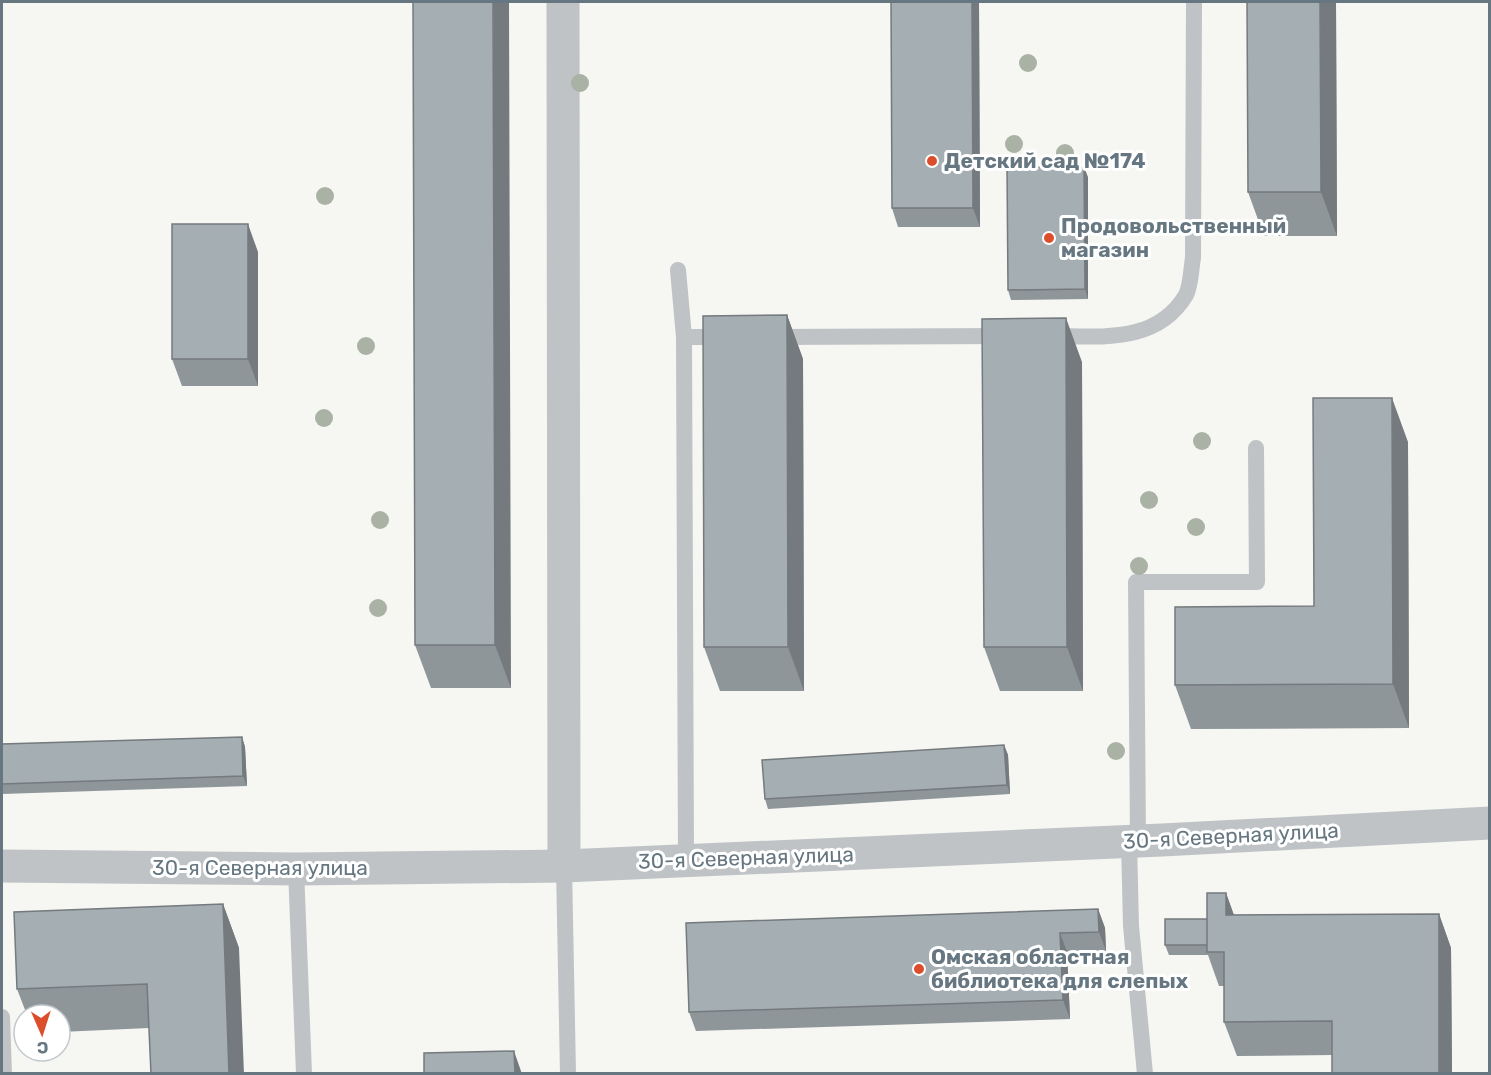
<svg xmlns="http://www.w3.org/2000/svg" width="1491" height="1075" font-family="Rubik,sans-serif">
<rect width="100%" height="100%" fill="#f6f6f2"/>
<g fill="none" stroke-linecap="round" stroke-linejoin="round">
<!-- service -->
<path stroke="#bfc3c6" stroke-width="16" d="M678,270L684,337
M1049,336C1099,336 1156,345 1186,295C1191,285 1191,269 1193,258L1194,2
M773,337L1005,336
M1129,841L1131,926L1145,1074
M1138,841L1136,582H1257L1256,448
M686,861L684,337H723
M564,866L568,1074
M296,869L304,1074
M2,1017L4,1074"/>
<!-- minor -->
<path stroke="#bfc3c6" stroke-width="33" d="M563,2L564,866"/>
<!-- tertiary -->
<path stroke="#bfc3c6" stroke-width="33" d="M2,866L296,869L564,866L1162,840L1490,823"/>
</g>
<!-- trees -->
<g fill="#a9b2a4">
<circle cx="1028" cy="63" r="9"/>
<circle cx="580" cy="83" r="9"/>
<circle cx="1014" cy="144" r="9"/>
<circle cx="1065" cy="153" r="9"/>
<circle cx="325" cy="196" r="9"/>
<circle cx="366" cy="346" r="9"/>
<circle cx="324" cy="418" r="9"/>
<circle cx="1202" cy="441" r="9"/>
<circle cx="1149" cy="500" r="9"/>
<circle cx="380" cy="520" r="9"/>
<circle cx="1196" cy="527" r="9"/>
<circle cx="1139" cy="566" r="9"/>
<circle cx="378" cy="608" r="9"/>
<circle cx="1116" cy="751" r="9"/>
</g>
<!-- wall -->
<path fill="#8e969a" d="M413,2L511,688H431L415,645Z
M891,2H979L980,227H898L892,208Z
M1336,2L1337,236H1264L1248,192Z
M1088,177V299L1011,300L1008,290Z
M258,252V386H182L172,359Z
M787,315L803,359L804,691H720L704,647Z
M1082,362L1083,691H1000L984,647Z
M1408,442L1409,728L1191,729L1175,685L1314,606Z
M242,737L245,747L247,786L2,794V744Z
M1004,745L1008,755L1010,794L768,809L765,799Z
M1226,893L1234,915L1439,914L1451,948L1452,1074H1332V1055L1237,1056L1224,1022V986H1219L1208,955H1169L1165,945L1207,919Z
M223,904L239,948L149,1028L60,1032V1015H27L17,989Z
M1098,909L1105,928L1106,951L1067,952L1070,1019L696,1031L689,1012Z"/>
<!-- shaded-wall -->
<path fill="#747a7d" d="M493,2H509L511,688L495,645Z
M972,2H979L980,227L973,208Z
M1320,2H1336L1337,236L1321,192Z
M1084,167L1088,177V299L1085,289Z
M248,224L258,252V386L248,359Z
M787,315L803,359L804,691L788,647Z
M1066,318L1082,362L1083,691L1067,647Z
M1392,398L1408,442L1409,728L1393,684Z
M242,737L245,747L247,786L243,776Z
M1004,745L1008,755L1010,794L1007,785Z
M1226,893L1238,927L1226,915Z
M223,904L239,948L244,1074H229Z
M1098,909L1105,928L1106,951L1099,932Z
M1439,914L1451,948L1452,1074H1439Z
M1060,933L1067,952L1070,1019L1063,1000Z
M514,1051L522,1074H515Z"/>
<!-- building -->
<path fill="#a5aeb3" stroke="#747a7d" stroke-width="1.5" d="M413,2H493L495,645H415Z
M891,2H972L973,208H892Z
M1247,2H1320L1321,192H1248Z
M1007,167H1084L1085,289L1008,290Z
M172,224H248V359H172Z
M787,315L788,647H704L703,316Z
M1066,318L1067,647H984L982,319Z
M1313,398H1392L1393,684L1175,685V607L1314,606Z
M242,737L243,776L2,784V744Z
M1004,745L1007,785L765,799L762,760Z
M1207,893H1226V915L1439,914V1074H1332V1021L1224,1022V952H1207Z
M223,904L229,1074H151L147,984L17,989L14,912Z
M1098,909L1099,932L1060,933L1063,1000L689,1012L686,923Z
M1165,919H1207V945H1165Z
M514,1051L515,1074H424V1053Z"/>
<!-- markers -->
<g fill="#dc4d2c" stroke="#fff" stroke-width="2">
<circle cx="932" cy="161" r="6"/>
<circle cx="1049" cy="238" r="6"/>
<circle cx="919" cy="969" r="6"/>
</g>
<g text-anchor="middle" stroke-width="6" stroke-linejoin="round" paint-order="stroke">
<!-- poi labels -->
<g font-size="21" font-weight="bold" fill="#667782" stroke="#fff" text-anchor="start">
<text x="944" y="168">Детский сад №174</text>
<text x="1061" y="233">Продовольственный<tspan x="1061" dy="24">магазин</tspan></text>
<text x="931" y="964">Омская областная<tspan x="931" dy="24">библиотека для слепых</tspan></text>
</g>
<!-- street labels -->
<g font-size="21" fill="#667782" stroke="#fff">
<text transform="translate(1231 836) rotate(-3)" y="7">30-я Северная улица</text>
<text transform="translate(746 858) rotate(-2)" y="7">30-я Северная улица</text>
<text x="260" y="875">30-я Северная улица</text>
</g>
</g>
<!-- border -->
<rect width="1491" height="1075" fill="none" stroke="#667782" stroke-width="6"/>
<!-- north arrow -->
<g transform="translate(42 1033) rotate(177)"><circle r="28" fill="#ffffff" stroke="#c2c9cd" stroke-width="1.5"/>
<path d="M0-4.5L10 22L0 15L-10 22Z" fill="#dc4d2c"/>
<text y="-9" font-size="16" font-weight="bold" text-anchor="middle" fill="#667782">С</text>
</g>
</svg>
